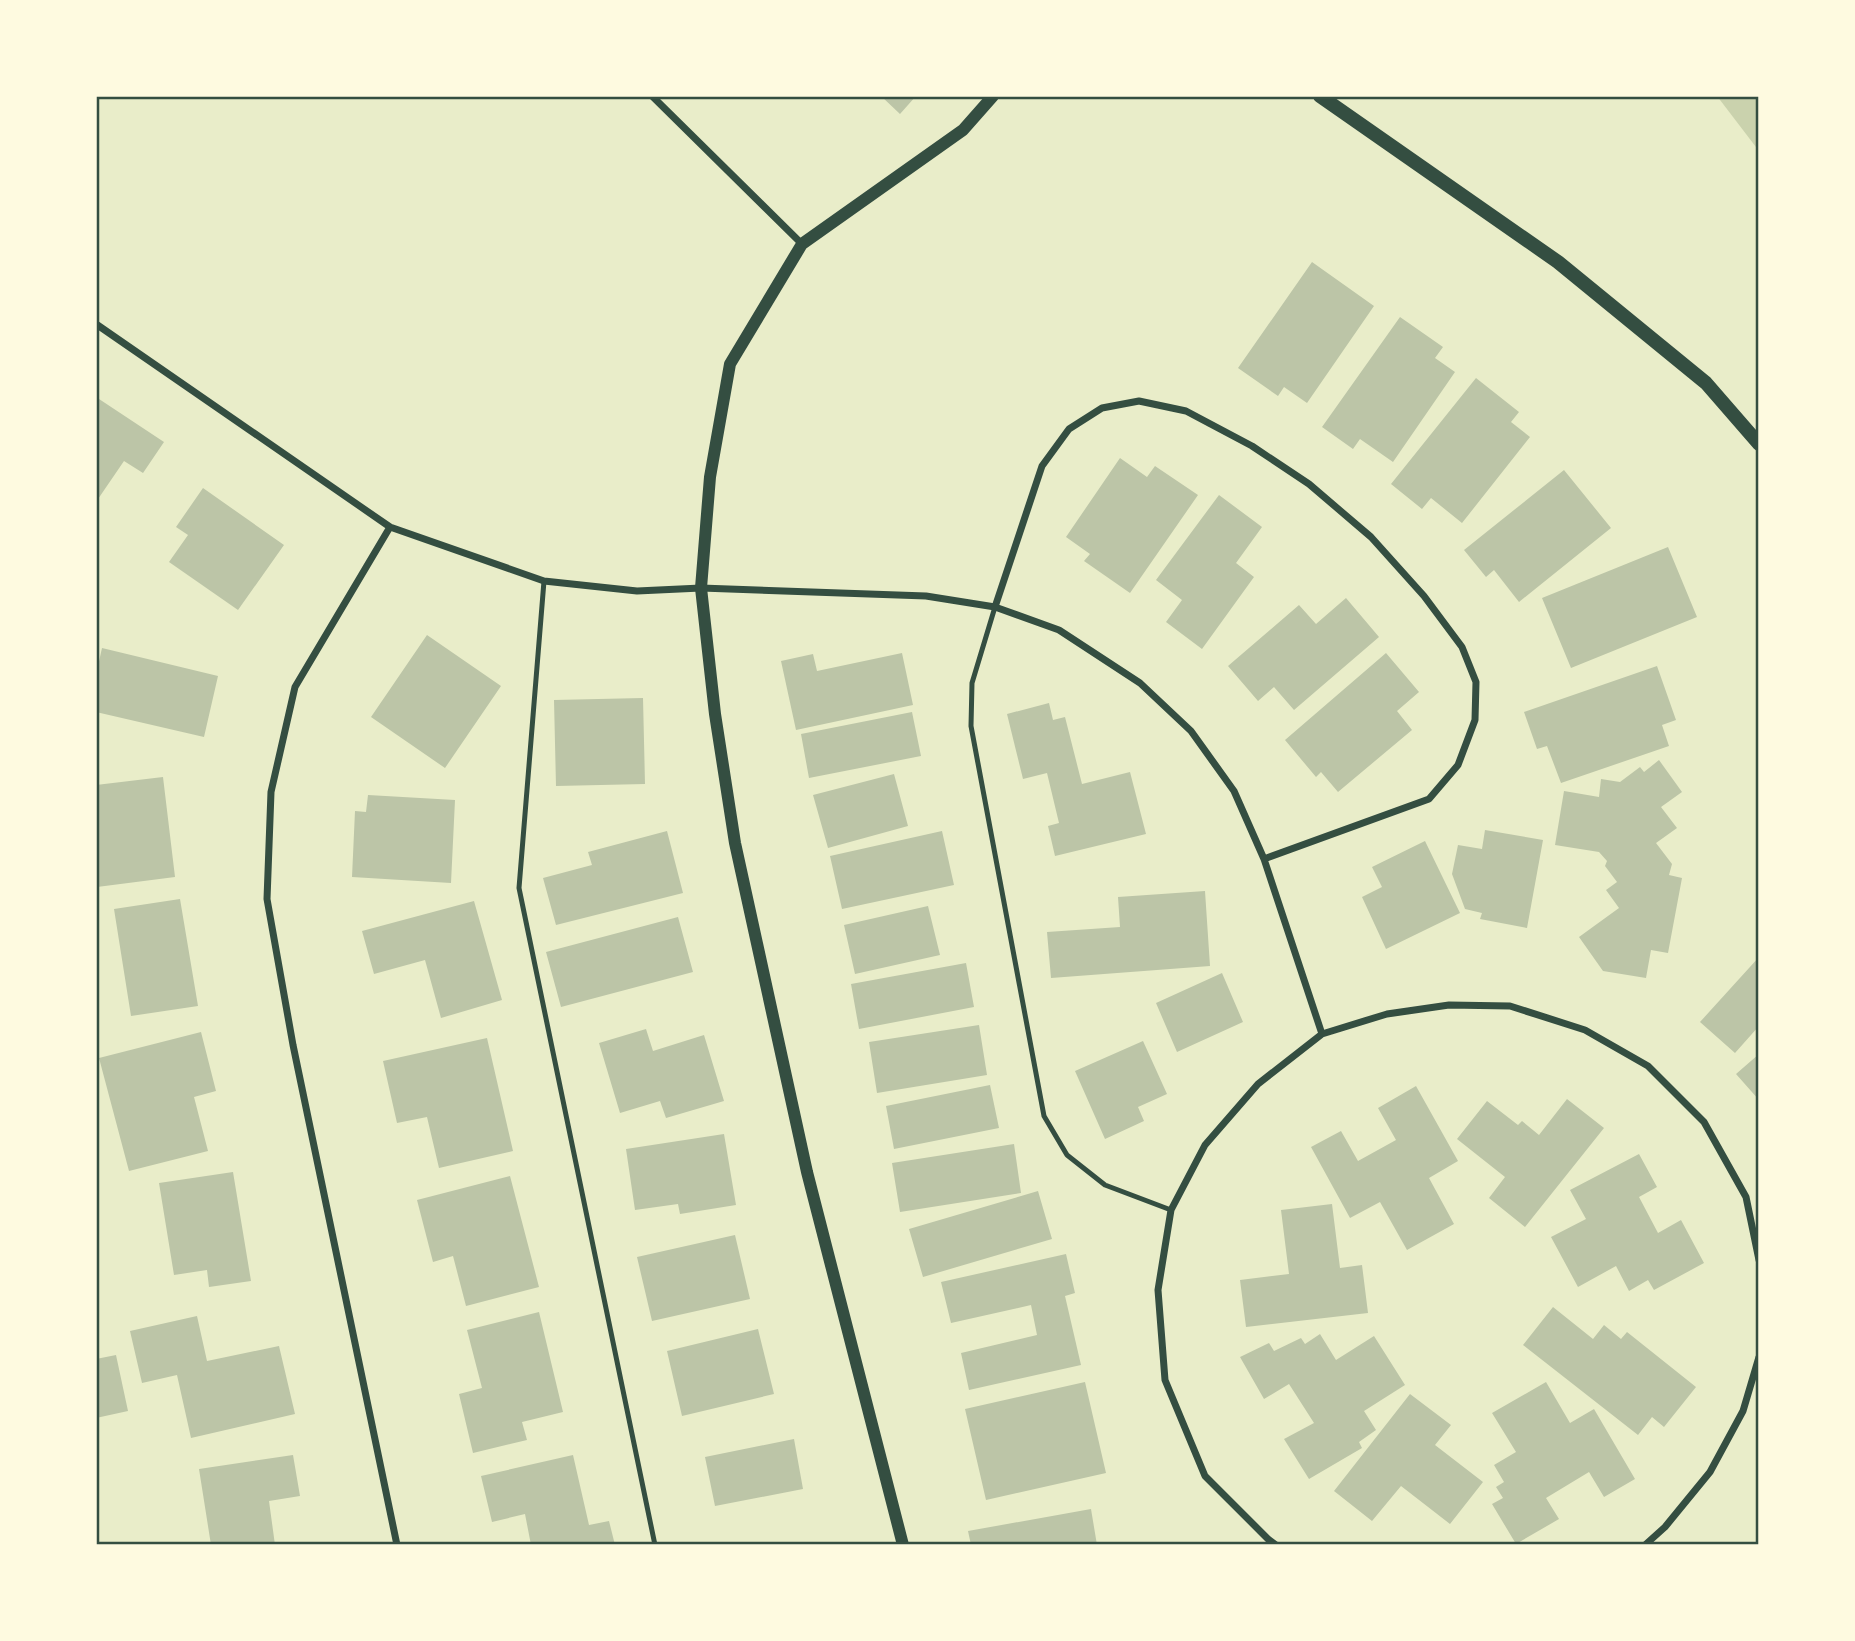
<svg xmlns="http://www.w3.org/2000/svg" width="1855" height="1641" font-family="Montserrat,sans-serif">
<rect width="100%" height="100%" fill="#e9edc9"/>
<!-- green -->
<path fill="#cad2ad" d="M1717,96H1759V151Z"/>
<!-- building -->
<path fill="#bcc5a7" d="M881,96H916L900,114Z
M1312,262L1374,306L1307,403L1284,387L1278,396L1238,368Z
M1400,317L1443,347L1435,358L1455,372L1393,462L1360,439L1353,449L1322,427Z
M1476,378L1519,412L1511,422L1530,437L1462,523L1431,498L1422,509L1391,484Z
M96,397L164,442L143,473L124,461L96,502Z
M1120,458L1147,477L1155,466L1198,495L1130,593L1084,561L1090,554L1066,537Z
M1564,470L1611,528L1519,602L1494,570L1486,577L1464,550Z
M203,488L284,545L238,610L169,562L188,535L176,527Z
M1219,495L1262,527L1236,563L1254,577L1202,649L1166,622L1182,600L1156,580Z
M1668,547L1697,617L1571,668L1542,598Z
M1346,598L1379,637L1294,710L1274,687L1258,701L1228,666L1299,605L1316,624Z
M427,635L501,686L445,768L371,717Z
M102,648L218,676L204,737L96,712V675Z
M902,653L913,705L796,730L781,661L813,654L817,671Z
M1386,653L1419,692L1397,711L1412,730L1338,792L1321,772L1316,777L1285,740Z
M1657,666L1676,720L1662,725L1669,746L1561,783L1547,746L1537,749L1524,712Z
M643,698L645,784L556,786L554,700Z
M1049,703L1053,720L1065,717L1082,784L1130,772L1146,834L1055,856L1048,826L1059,823L1047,773L1023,779L1007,714Z
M912,712L921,756L809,778L801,734Z
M1659,760L1682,792L1661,807L1677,828L1656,843L1672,864L1669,875L1682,878L1668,953L1651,950L1646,978L1603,971L1579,937L1619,908L1606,890L1617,882L1605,866L1607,861L1599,852L1555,845L1564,791L1599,797L1601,779L1620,782L1640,767L1644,772Z
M894,774L908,826L828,848L813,795Z
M163,777L175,877L97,887L96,785Z
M368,795L455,800L451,883L352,877L355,811L366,812Z
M1485,830L1543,840L1527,928L1480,919L1482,913L1465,909L1452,874L1458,845L1482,849Z
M667,831L683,893L556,925L543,878L592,865L588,852Z
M942,831L954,885L842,909L830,856Z
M1425,841L1460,913L1386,949L1362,897L1382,887L1372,867Z
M1205,891L1210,966L1051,978L1047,932L1120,927L1118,897Z
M180,899L198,1006L131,1016L114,909Z
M474,901L502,1000L441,1018L425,960L374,974L362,931Z
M928,906L940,955L855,974L844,925Z
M678,917L693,972L561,1007L546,952Z
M1759,957V1026L1735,1053L1700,1022Z
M966,963L974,1007L859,1029L851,984Z
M1222,973L1243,1022L1177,1052L1156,1003Z
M979,1025L987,1075L877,1093L869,1042Z
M646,1029L653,1051L704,1035L724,1101L666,1118L660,1101L620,1113L599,1043Z
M201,1032L216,1091L194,1097L208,1151L129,1171L99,1058Z
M487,1038L513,1151L439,1168L427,1117L397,1123L383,1061Z
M1143,1041L1167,1094L1138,1107L1144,1121L1105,1139L1075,1071Z
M1759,1054V1100L1736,1074Z
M990,1085L999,1128L894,1149L886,1106Z
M1416,1086L1458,1161L1429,1178L1454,1224L1407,1250L1380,1202L1350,1218L1311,1147L1341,1131L1358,1161L1396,1140L1378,1108Z
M1567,1099L1604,1128L1525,1227L1489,1198L1505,1177L1457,1139L1487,1101L1518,1125L1522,1121L1539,1135Z
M724,1134L736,1205L680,1214L678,1204L635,1210L626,1149Z
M1014,1144L1021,1193L900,1212L892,1163Z
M1639,1154L1657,1187L1639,1197L1658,1233L1681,1220L1704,1263L1654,1290L1648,1280L1629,1291L1616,1266L1578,1287L1551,1237L1586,1219L1570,1190Z
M233,1172L251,1281L209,1287L207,1270L174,1275L159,1183Z
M510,1176L539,1287L466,1306L453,1256L433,1262L417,1200Z
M1038,1191L1052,1239L923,1277L909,1229Z
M1332,1204L1340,1268L1362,1265L1368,1313L1246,1327L1240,1280L1289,1274L1281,1210Z
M735,1235L750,1299L652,1321L637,1257Z
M1066,1254L1075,1293L1065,1296L1081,1365L969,1390L961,1353L1037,1335L1031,1305L951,1323L941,1282Z
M1553,1307L1593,1339L1604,1325L1621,1339L1627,1332L1696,1387L1664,1427L1652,1417L1638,1435L1523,1345Z
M539,1312L563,1412L522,1422L527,1440L473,1453L459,1394L482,1388L467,1330Z
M197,1316L207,1361L279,1346L295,1414L191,1438L177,1375L142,1383L130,1331Z
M758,1329L774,1394L682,1416L667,1351Z
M1320,1334L1336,1360L1374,1336L1405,1385L1364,1411L1376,1430L1359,1442L1362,1448L1309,1479L1284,1439L1314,1423L1289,1384L1264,1399L1240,1357L1269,1343L1274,1351L1301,1338L1305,1344Z
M116,1355L128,1411L96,1418V1359Z
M1085,1382L1106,1473L986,1500L965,1409Z
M1546,1382L1570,1423L1594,1409L1635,1479L1604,1497L1589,1472L1546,1498L1559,1519L1516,1544L1492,1504L1503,1498L1496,1487L1504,1482L1494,1465L1516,1452L1492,1413Z
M1410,1394L1451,1425L1435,1445L1483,1482L1450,1524L1401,1486L1372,1521L1334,1491Z
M794,1439L803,1489L715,1506L705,1457Z
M293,1455L300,1496L269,1501L275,1545H211L199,1469Z
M573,1455L589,1525L609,1521L615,1545H531L525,1514L492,1522L481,1476Z
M1091,1509L1097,1545H971L968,1531Z"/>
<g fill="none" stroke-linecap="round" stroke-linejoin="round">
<!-- service -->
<path stroke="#344e41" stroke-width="5" d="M544,581L519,888L655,1545
M995,607L972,683L971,726L1044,1116L1067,1155L1105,1185L1171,1210"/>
<!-- minor -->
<path stroke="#344e41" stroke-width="7" d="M652,96L802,244
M96,324L390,527L544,581L637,591L701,588L926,596L995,607L1059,630L1140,683L1191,731L1234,791L1264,859L1322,1034
M390,527L295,687L271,792L267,899L293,1045L397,1545
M995,607L1042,466L1069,429L1102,408L1139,401L1186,411L1252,446L1309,484L1371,537L1424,596L1462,647L1476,682L1475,720L1458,765L1429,799L1264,859
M1276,1545L1268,1539L1205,1476L1165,1380L1158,1290L1171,1210L1205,1145L1258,1084L1322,1034L1387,1014L1449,1005L1510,1006L1585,1030L1648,1066L1704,1122L1746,1197L1759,1260
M1645,1545L1665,1527L1710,1472L1743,1411L1759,1357"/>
<!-- tertiary -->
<path stroke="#344e41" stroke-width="12" d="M903,1545L807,1172L735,843L715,714L701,588L710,477L730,364L802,244L963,130L993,96"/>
<!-- secondary -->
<path stroke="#344e41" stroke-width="14" d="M1320,96L1558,262L1706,383L1759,444"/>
</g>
<!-- border -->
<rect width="1855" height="1641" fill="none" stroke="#fefae0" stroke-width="196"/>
<rect x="98" y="98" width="1659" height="1445" fill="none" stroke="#344e41" stroke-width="2.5"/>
</svg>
